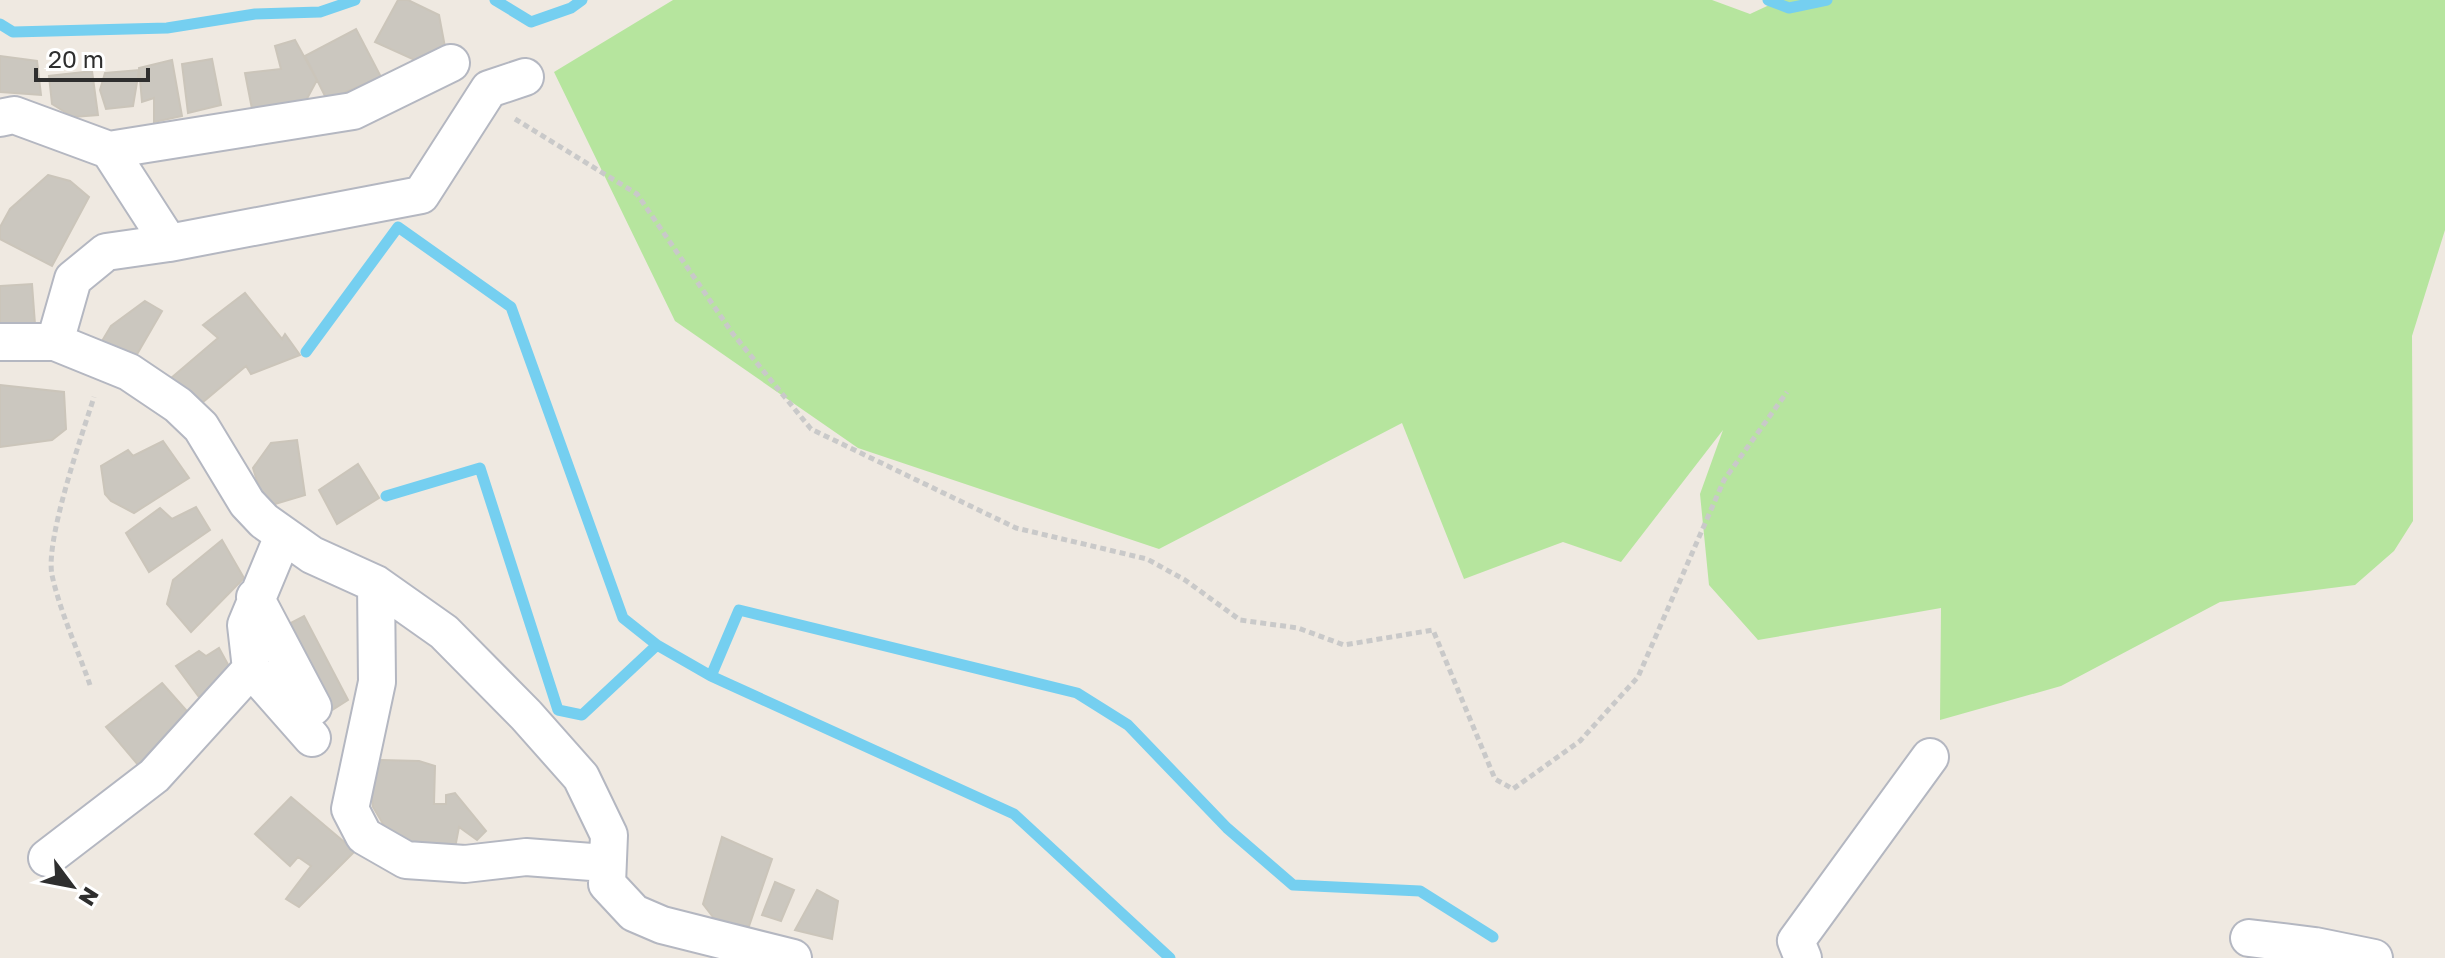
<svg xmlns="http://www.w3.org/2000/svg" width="2445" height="958" font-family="'Golos Text',sans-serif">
<rect width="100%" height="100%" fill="#efe9e1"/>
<!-- green -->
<path fill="#b6e59e" d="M673,0H1712L1750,14L1780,0H2445V230L2412,336L2413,521L2394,551L2355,585L2220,602L2061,686L1940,720L1941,608L1758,640L1709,585L1700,494L1723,430L1621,562L1563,542L1464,579L1402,423L1159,549L858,448L675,321L554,72Z"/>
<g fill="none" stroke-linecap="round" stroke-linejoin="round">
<!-- stream -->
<path stroke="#75cff0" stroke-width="11" d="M495,0L531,22L571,8L582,0
M1768,0L1789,8L1827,0
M0,24L13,32L167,28L255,14L320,12L355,0
M306,352L398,227L511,307L623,618L657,645L711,676L1014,814L1170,958
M386,496L480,468L558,710L582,715L657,645
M711,676L739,610L1077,693L1128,725L1227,828L1293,885L1420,891L1493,937"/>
</g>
<!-- building -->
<path fill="#cbc7bf" stroke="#cbc5ba" stroke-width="2" d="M398,0H408L439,15L445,47L419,62L375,42Z
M356,29L381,77L327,100L305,56Z
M295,40L317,80L303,106L253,114L245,73L281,69L275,46Z
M0,56L37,61L41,95L0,92Z
M212,59L221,105L188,113L182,64Z
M172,60L182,116L154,122V98L142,102L139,68Z
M139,70L133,106L106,109L100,90L105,73Z
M92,71L98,115L73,117L52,104L49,76Z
M48,175L70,181L89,197L52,266L0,239V227L10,209Z
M32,284L35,324L0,326V286Z
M245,293L282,339L285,334L300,355L251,374L246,366L197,407L171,378L218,338L203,325Z
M145,301L162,311L132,363L99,346L111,326Z
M0,385L64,392L66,429L52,440L0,447Z
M297,440L305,495L265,507L253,468L271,443Z
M163,441L189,478L134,513L111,501L105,494L101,466L128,450L133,456Z
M358,464L379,498L337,524L319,490Z
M196,507L210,530L149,572L126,533L160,508L172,519Z
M222,540L244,578L191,632L167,604L173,580Z
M304,616L348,700L329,712L287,625Z
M219,648L231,670L199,697L176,666L199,651L206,656Z
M162,683L193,718L139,766L106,727Z
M381,760L419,761L435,766L434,804H446V795L455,793L486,831L477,840L459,827L455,848L395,844L373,807L370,777Z
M291,797L355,851L299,907L286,899L311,866L298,857L290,866L255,834Z
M722,837L772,859L749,926L738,928L716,921L703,904Z
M775,882L794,890L781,921L762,915Z
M817,890L838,901L832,939L795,930Z"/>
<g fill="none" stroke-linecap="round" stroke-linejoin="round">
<defs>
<path id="minor" d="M0,118L14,115L109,150L169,243
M109,150L353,111L451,63
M0,342H55L129,372L178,405L201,427L247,503L264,521L312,555L376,584L444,632L526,715L581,777L609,835L607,884L634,913L662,925L793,958
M55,342L73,279L106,252L169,243L421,195L489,89L525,77
M376,584L377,682L350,809L364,836L406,860L465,864L526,857L605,863
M255,597L313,707
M251,669L312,738
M47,858L154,776L251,669L246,625L283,536
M2249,938L2315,946L2374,958
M1803,958L1796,941L1930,757"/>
</defs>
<!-- minor casing -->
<use href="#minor" stroke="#b4b7c1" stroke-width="40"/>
<!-- path -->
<path stroke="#c9c9c9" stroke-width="5" stroke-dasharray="6 4" stroke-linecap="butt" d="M515,119L637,194L733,334L811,429L1016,528L1147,559L1185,580L1240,620L1298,628L1344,645L1433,630L1495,779L1513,789L1580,741L1638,677L1724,480L1787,392
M90,685C78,650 60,612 52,575C45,540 82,435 94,397"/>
<!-- minor -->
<use href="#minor" stroke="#fff" stroke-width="36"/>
</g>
<!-- north arrow -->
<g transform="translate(72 886) rotate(122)" stroke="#ffffff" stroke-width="6" paint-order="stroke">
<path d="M0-6L14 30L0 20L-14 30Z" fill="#2e2e2e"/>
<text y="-12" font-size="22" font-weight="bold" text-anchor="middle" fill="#2e2e2e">N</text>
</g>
<!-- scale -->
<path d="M36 68v12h112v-12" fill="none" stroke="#2e2e2e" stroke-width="4"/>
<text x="48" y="68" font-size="24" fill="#2e2e2e" stroke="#ffffff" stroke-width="6" paint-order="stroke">20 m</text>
</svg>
